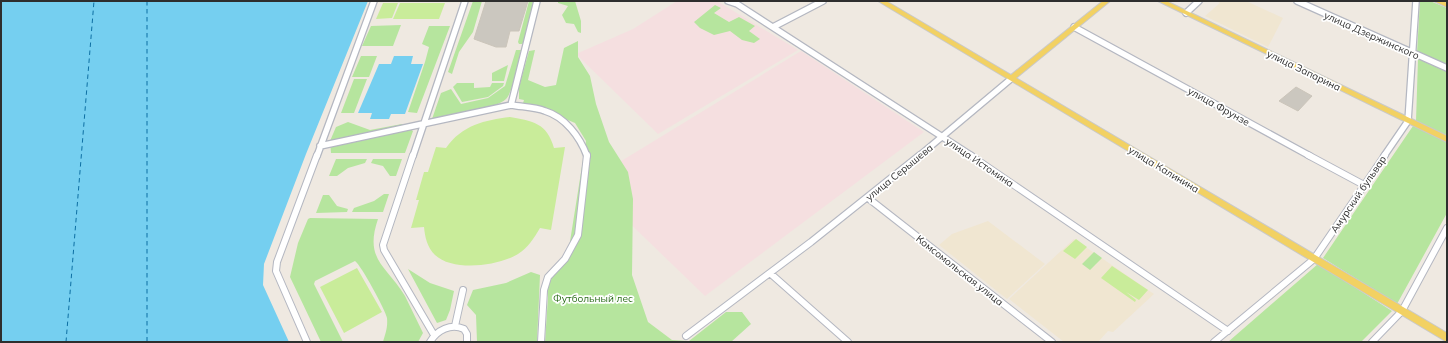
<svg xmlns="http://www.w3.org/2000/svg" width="1448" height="343" font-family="Mulish,sans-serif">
<rect width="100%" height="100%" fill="#efe9e1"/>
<!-- education -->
<path fill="#f0e6d1" d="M1217,1H1246L1283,18L1268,47L1205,16L1220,3Z
M988,221L1045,264L1007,299L939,245L952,234Z
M1074,239L1154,294L1113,332L1108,331L1098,342H1064L1009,299Z"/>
<!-- medical -->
<path fill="#f5dfe0" d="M677,1H717L798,50L658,134L576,54L633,29Z
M801,51L924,132L705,296L587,182Z"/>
<!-- green -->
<path fill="#b6e59e" d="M473,1H482L473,32L459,52L452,74L448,72Z
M529,1H534L524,42L522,44H519L518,42Z
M558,1H575L581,21V33L578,32L574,24L566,23L562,15L568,6L558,3Z
M1420,1H1430L1447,8V66L1417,53Z
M715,5L721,8L714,13L729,22L739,17L755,26L749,31L760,39L754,43L742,40L730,31L714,35L700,28L694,22Z
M401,25L393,46H362L371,26Z
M429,26H450L417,113L408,112L425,62L429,47L422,44Z
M578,41V57L590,76L596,104L609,142L628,172L633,199L632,275L648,322L672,340L689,341L726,312H742L751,324L731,342H545L548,297L546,285L568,254L586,141L575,123L556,115L521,109L524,100L519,99V87L529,51L535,50L528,80L545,87L556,85L564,48Z
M516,50H521C518,62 514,90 506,99C497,109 448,116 432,119L441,93L451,89L461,104L488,98L505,86Z
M361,56H377L369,77H352Z
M1418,59L1447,72V136L1416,121Z
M508,65L504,81H492V73Z
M354,79H367L354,113H341Z
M457,83H474V88L490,87L492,83H504L503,86L488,97L462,102L453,87Z
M348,122L370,130L402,124L413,131L405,153H331L330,141L336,127Z
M1413,126L1447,142V213L1397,304L1323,258Z
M336,159H367L365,163L348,168L337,176H329Z
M373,159H402L396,176H390L383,166L371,163Z
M384,194H389L383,212H352L354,208L374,201Z
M323,195H329L337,206L348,209L347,212L316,213Z
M310,218L378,219C364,260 386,265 405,296C411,308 417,321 423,333L418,342H383C385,334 388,328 387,318C386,311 361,265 355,261L315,281L314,284L343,342H321L290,277L298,243L308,219Z
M1094,252L1102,258L1090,270L1082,264Z
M1318,264L1392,311L1361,342H1228Z
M408,269L430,283L454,291L450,310L446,320L437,323Z
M531,272L540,275L537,342H477L476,315L467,305L473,290L506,283Z"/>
<!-- pitch -->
<path fill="#c9ec9a" d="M383,3H398L392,18L376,19Z
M400,3H445L439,19H393Z
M510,117C533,121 547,123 554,148L565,147L551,230L540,228C534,238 528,248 518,254C499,266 453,272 435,255C427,247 425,237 424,227L411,228L419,200H416L424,172H428L436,147L446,148C462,125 485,120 510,117Z
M1076,239L1087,247L1075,259L1063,251Z
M1112,266L1148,290L1139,300L1126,292L1136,300L1135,302L1101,278Z
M357,268L382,312L344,333L320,287Z"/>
<!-- water -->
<path fill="#75cff0" d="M1,1H368L306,154L264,264L263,285L289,342H1Z
M394,56H413L411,64H423L405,114H391L389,119H370L372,113H358L379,64H391Z"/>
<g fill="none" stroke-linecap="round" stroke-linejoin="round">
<!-- ferry -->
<path stroke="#0d6fa3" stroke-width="1" stroke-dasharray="4.5 3.5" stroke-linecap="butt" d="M147,1V342
M66,342L94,1"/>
</g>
<!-- building -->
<path fill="#cbc7bf" stroke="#cbc5ba" d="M486,1H528L519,31H510L506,47H496L474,39Z
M1296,87L1312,96L1298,111L1279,101Z"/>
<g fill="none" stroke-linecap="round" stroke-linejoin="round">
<defs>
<path id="minor-far1" d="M728,1L737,4L972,156
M1297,1L1447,68
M1186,13L1199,1
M773,27L823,1
M1074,27L1310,156
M511,105C522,107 535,107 545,111C565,117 580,137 587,156
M320,146L511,105L537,1
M317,156L374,1
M413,156L465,1
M919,156L1012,78
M1384,156L1408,121L1416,1"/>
<path id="minor" d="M413,155L383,245L384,250L434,335
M970,155L1228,331
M1308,155L1364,185
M868,198L1052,342
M771,274L848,342
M455,326L463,290
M686,336L811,242L920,155
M307,342L276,271L277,262L317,155
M430,342C437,330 451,323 464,329L467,334V342
M541,342L544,290L548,277L565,259L578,235L587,155
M1214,342L1314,259L1385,155
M1372,342L1402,311L1447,228"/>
<path id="major" d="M878,1H886L1011,75L1103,1H1110L1016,78L1447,333V342Z
M1158,1H1166L1447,136V142Z
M1434,1H1443L1447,3V7Z"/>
</defs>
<!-- minor-far1 casing -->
<use href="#minor-far1" stroke="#b4b7c1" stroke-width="8"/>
<!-- minor casing -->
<use href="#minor" stroke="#b4b7c1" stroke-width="8"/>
<!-- major casing -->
<use href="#major" stroke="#c9c9c9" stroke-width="2"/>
<!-- minor-far1 -->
<use href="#minor-far1" stroke="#fff" stroke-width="5.5"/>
<!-- minor -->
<use href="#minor" stroke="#fff" stroke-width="6"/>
<!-- major -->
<use href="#major" fill="#f2d163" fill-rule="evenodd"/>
</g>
<g text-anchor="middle" stroke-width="3.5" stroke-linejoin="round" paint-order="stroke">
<!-- street labels -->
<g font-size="10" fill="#2e2e2e" stroke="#fff">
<text transform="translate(1372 35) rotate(24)" y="4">улица Дзержинского</text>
<text transform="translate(1304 70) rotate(26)" y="4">улица Запарина</text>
<text transform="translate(1219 106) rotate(29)" y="4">улица Фрунзе</text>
<text transform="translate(980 162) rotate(34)" y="4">улица Истомина</text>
<text transform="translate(1164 169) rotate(31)" y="4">улица Калинина</text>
<text transform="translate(899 172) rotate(-39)" y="4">улица Серышева</text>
<text transform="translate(1358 194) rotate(-56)" y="4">Амурский бульвар</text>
<text transform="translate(960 270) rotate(38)" y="4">Комсомольская улица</text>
</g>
<!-- park labels -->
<g font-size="10" fill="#2c6e1b" stroke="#fff">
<text x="593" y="302">Футбольный лес</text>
</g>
</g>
<!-- border -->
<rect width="1448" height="343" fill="none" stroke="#2e2e2e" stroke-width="4"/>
</svg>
